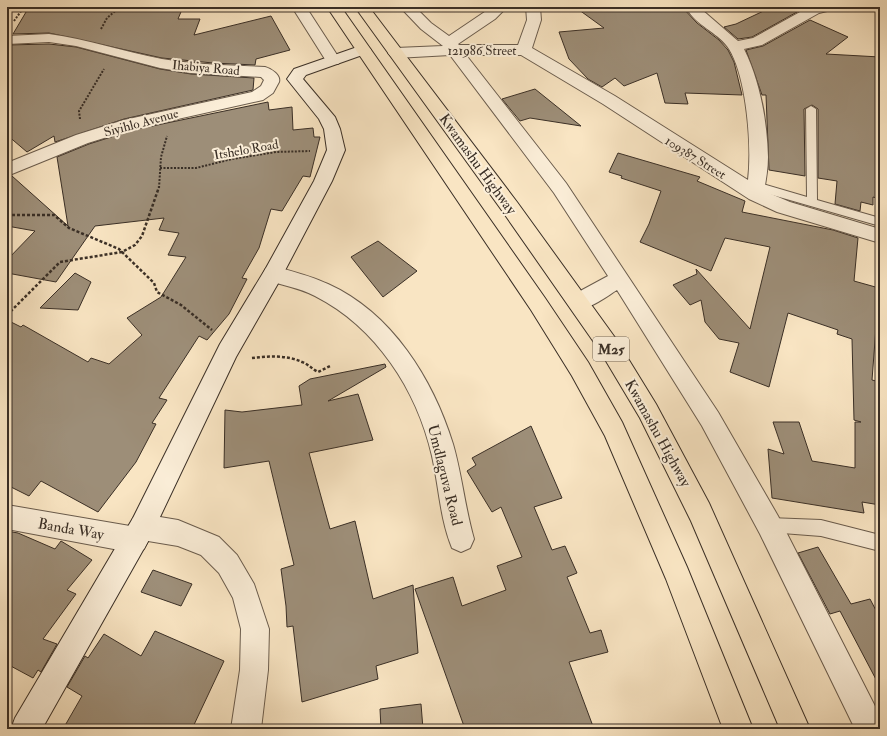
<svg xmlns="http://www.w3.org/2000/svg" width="887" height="736" font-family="'IM FELL Double Pica',serif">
<rect width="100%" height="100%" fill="#f9e5c3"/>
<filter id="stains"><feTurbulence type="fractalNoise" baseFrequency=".005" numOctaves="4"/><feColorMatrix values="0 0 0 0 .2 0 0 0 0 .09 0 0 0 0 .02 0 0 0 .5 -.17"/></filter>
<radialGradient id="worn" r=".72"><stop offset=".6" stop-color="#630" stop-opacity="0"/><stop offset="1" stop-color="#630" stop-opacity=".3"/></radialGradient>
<!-- building -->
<path fill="#9d8e78" stroke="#3a2f26" d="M29,7H183L178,19H200L194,35L271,16L290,50L256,59L255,65L213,63L162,58L49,33L13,34Z
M575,7H682L697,23L719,40L728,50L734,62L742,95L685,93L688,104L665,103L657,73L624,86L615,78L602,87L588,79L569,59L559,32L604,28Z
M772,7H789L797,12L752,37L738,39L724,27L736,24Z
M810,20L848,37L826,54L880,57V199L873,197V205L861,202L860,211L835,204L837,181L818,178V109L812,105L804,109L805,176L769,170L766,95H762L746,50L763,46Z
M49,44L76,47L160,69L191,74L254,78L253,90L124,119L55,142L54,136L27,152L7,135V45Z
M535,89L581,126L530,118L520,121L502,99Z
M268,102L269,110L292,107L293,130L313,128L314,137H320L310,177L303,176L282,211L271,209L259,248L242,278L247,279L229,314L207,340L199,336L159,398L167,400L152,423L156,424L136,462L98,512L41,481L29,496L7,485V320L21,327L23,325L88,362L91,358L109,364L142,335L127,318L161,297L186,257L168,255L179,233L159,230L164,218L95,226L56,282L7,273V260L35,231L7,226V177L12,176L68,226L57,157L89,144L133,130Z
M618,153L700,177L697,181L745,201L742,212L833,230L858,238L854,281L879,288L872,380L880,382V505L862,502L864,513L772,498L768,449L784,454L773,422H799L812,461L855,468V422H861L854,420L852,339L837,334L838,330L788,313L769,387L730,372L739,343L719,339L705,322L701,300L690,305L673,285L697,274L696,269L750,329L770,247L725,238L711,271L640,242L649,224L661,191L621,178L622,176L609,172Z
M378,241L417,271L383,297L351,257Z
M75,273L91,282L78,310L40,308Z
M385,364L386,367L328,401L358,394L373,440L309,453L330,529L355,521L373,599L413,585L418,653L376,666L378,679L302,702L293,626L287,627L286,606L281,569L294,565L269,461L224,468L225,410L242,412L302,405L299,386L310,379Z
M531,426L562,498L534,507L552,550L565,546L577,573L567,577L590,633L601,630L608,652L569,662L594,729H465L415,589L453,577L462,606L506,590L497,566L522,557L501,507L492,512L467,471L476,465L472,458Z
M7,531L18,533L55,549L61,541L92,560L67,590L76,594L43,639L57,644L41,672L38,670L33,678L7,664Z
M818,547L851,604L870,599L880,618V687L840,611L830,614L798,553Z
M153,570L192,584L181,606L141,592Z
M155,631L224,661L192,729H63L82,696L67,687L85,656L88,658L104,634L141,656Z
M421,704L423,729H381L380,709Z"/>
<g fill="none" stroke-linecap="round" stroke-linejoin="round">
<defs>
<path id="lane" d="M811,106L816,109L817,200L880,218V226L752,189L751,186L756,182L807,197L806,109Z
M769,518L821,520L880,535V551L821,536L769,532L764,530L762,525L764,520Z"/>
<path id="street" d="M292,7H306L341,61L338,64H328Z
M400,7H415L431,23L449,36L492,7H507L495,19L458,44L459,45H518L527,20L526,7H540L541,20L532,48L615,96L748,180C752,147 747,78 729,49C720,34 699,27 689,12L691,9H701L738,41L753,38L809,7L829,8L827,11L819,13L762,45L744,49C760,81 767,121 768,157C768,168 766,180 764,191L790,202L880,229V243L777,212L749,199L603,104L521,55H466L566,183L718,412L778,516L880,716V729H855L760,534L702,426L617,290C604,298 586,313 571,308L568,302L571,296L608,276L554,193L450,55L396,58L391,56L388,53L391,50L396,48L443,46L421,29Z
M49,34C87,39 124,52 162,59C196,65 230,65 265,67C272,69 281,75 279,82L273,93L263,100L133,129L88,143L7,176V163L76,135L124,120L252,92L261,86L264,80L261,77L191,73L160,68L76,46L49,42L7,44V36Z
M273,266C291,271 311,276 328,284C392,313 433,379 453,444C462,475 465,508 474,539L470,548L461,552L452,548C440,519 439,487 432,456C417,390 376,327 315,296C300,288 282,285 266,280L263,274L266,268Z
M7,505L130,526L133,518L142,514L178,520L219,537L237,555L254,584L269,629L268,670L261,729H231L240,670L241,629L233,598L219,573L201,555L178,546L148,541L144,549L135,553L7,529Z"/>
<path id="secondary" d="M363,45L368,47L371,50L368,53L306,75L303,79L335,117L340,129L345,150L332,181L280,280L236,357L151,536L42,729H11L15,718L133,518L220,344L266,268L314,181L327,150L324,129L319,119L287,79L294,69Z"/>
<path id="primary" d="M327,7H341L545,298L588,362L622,422L687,567L753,729H723L666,579L605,436L572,376L531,310Z
M355,7H369L517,202L616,339L656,404L709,503L810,729H780L691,521L640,418L600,351L503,212Z"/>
</defs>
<!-- lane casing -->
<use href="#lane" stroke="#6a5c4d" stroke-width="2"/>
<!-- street casing -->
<use href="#street" stroke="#6a5c4d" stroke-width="2"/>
<!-- secondary casing -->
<use href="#secondary" stroke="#3a2f26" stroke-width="2"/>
<!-- primary casing -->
<use href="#primary" stroke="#3a2f26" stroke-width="2"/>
<!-- path-far1 -->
<path stroke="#3a2f26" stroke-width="2" stroke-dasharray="2 1.5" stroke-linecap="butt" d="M14,21L24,7
M101,29L107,18L120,7
M80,119L79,111L104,69
M160,168H196L232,159L276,152L310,151
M159,188L161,157L167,136"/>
<!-- path -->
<path stroke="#3a2f26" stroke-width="2.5" stroke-dasharray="3 2" stroke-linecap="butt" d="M7,215H54L69,228L119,249L154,283L157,292L181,305L212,330
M7,315L60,262L122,252L135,245L142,236L159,187
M252,358C268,356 287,355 302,362C308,364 312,369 318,372L330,366"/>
<!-- lane -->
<use href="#lane" fill="#fbeed8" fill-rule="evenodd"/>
<!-- street -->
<use href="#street" fill="#fbeed8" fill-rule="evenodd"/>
<!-- secondary -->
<use href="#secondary" fill="#fbeed8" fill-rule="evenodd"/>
<!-- primary -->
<use href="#primary" fill="#f9e5c3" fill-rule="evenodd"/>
</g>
<g text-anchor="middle" stroke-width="4" stroke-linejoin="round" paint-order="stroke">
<!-- far-street labels -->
<g font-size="13" fill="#3a2f26" stroke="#fbeed8">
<text x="482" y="55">121986 Street</text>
<text transform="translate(206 67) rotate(5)" y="5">Ihabiya Road</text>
<text transform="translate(141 122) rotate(-15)" y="5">Siyihlo Avenue</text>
<text transform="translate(246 149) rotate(-10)" y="5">Itshelo Road</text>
<text transform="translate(696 157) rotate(32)" y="5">109387 Street</text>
</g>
<!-- shield labels -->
<rect fill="#fbeed8" stroke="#74685b" stroke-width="1" x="593" y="337" width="36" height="24" rx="3"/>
<g font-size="14" font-weight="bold" fill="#3a2f26">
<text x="611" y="354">M25</text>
</g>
<!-- street labels -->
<g font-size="15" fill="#3a2f26" stroke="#fbeed8">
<text transform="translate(478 164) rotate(54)" y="5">Kwamashu Highway</text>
<text transform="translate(658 433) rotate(61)" y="5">Kwamashu Highway</text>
<text transform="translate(445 475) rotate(76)" y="5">Umdlaguva Road</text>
<text transform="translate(71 529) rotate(10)" y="5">Banda Way</text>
</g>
</g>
<!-- margin -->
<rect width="887" height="736" fill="none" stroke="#f9e5c3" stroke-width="24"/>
<rect x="8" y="8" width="871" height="720" fill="none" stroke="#3a2f26" stroke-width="2"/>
<rect x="12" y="12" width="863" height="712" fill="none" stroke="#3a2f26"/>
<rect width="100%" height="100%" filter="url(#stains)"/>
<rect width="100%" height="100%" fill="url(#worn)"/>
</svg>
